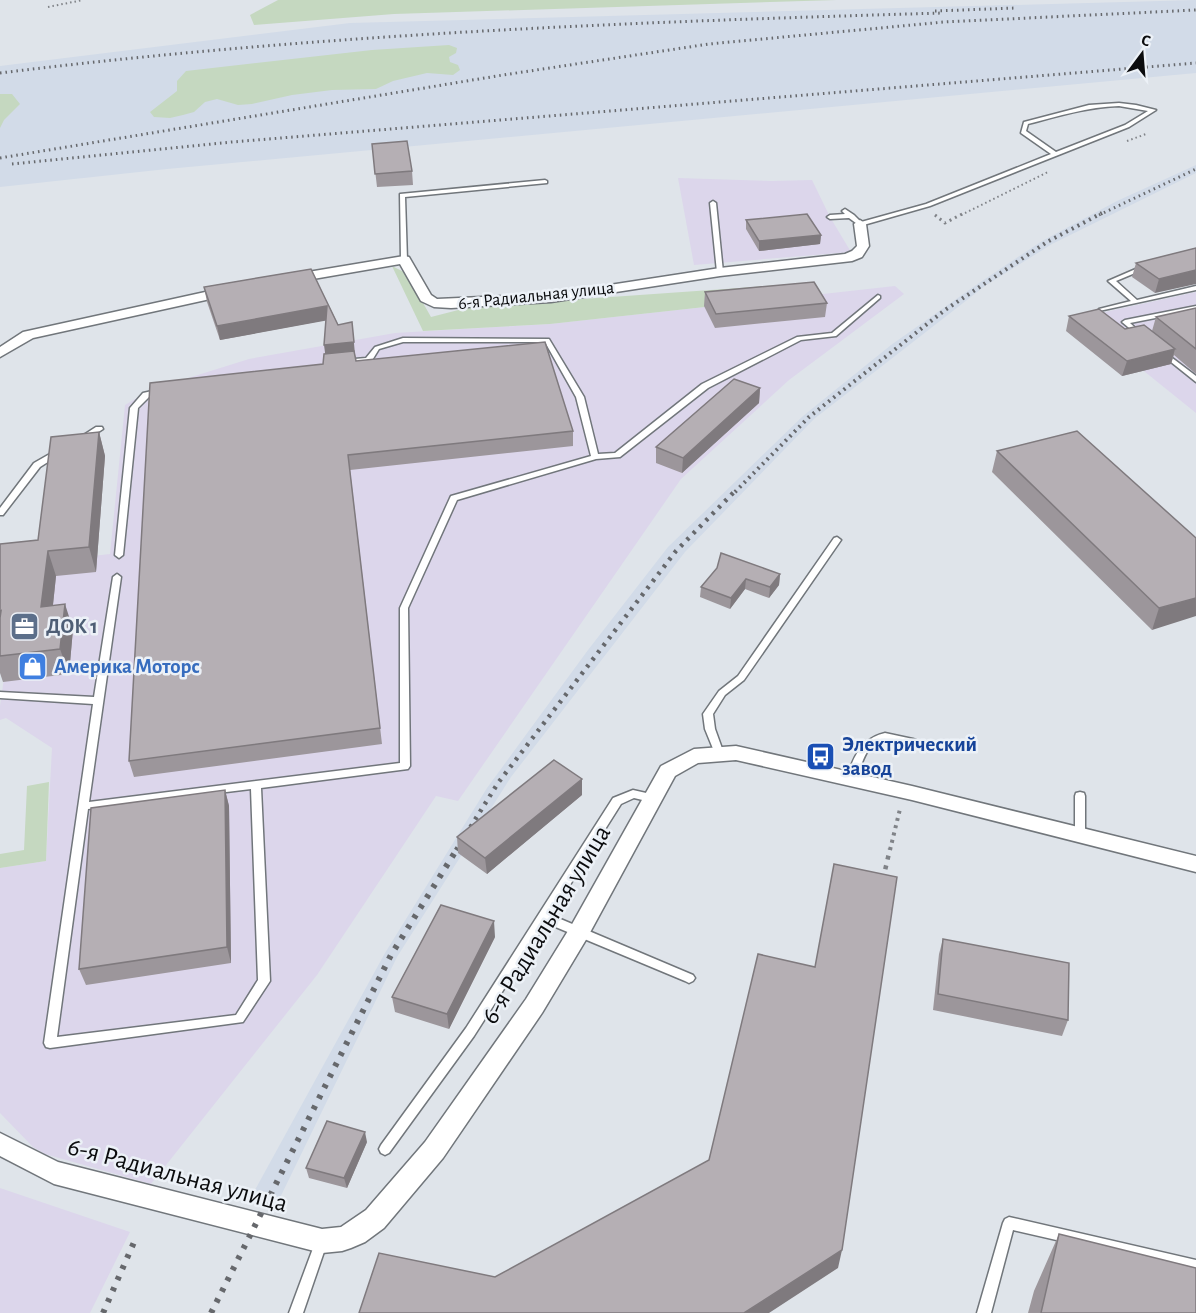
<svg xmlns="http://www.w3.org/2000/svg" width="1196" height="1313" font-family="'Alegreya Sans',sans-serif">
<rect width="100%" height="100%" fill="#dfe4ea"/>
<!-- industrial -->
<path fill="#dcd6eb" d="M678,178L772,181L812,180L830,217L851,252L694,265Z
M895,286L904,294L789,380L681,479L458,801L436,796L317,975L151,1184L45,1154L33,1147L0,1113V868L46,861L52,748L6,718L0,720V706L10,637L58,560L110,554L125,405L150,390L249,359L395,333L550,324Z
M1196,292V413L1078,318Z
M0,1188L130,1232L90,1313H0Z"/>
<!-- built -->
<path fill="#d2dbe8" d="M1196,0V73L167,169L0,187V66L350,23Z
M1196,165V173L1052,244L985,286L814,419L685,552L511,777L397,957L275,1208L250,1199L385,953L487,788L588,650L668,547L803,416L891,345L979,283L1042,241L1117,201Z"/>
<!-- green -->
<path fill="#c5d8c0" d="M278,0H837L394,14L254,25L250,15Z
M449,45L457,48L456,53L449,57L450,62L458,65L460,70L453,75L427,73L393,81L376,89L332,90L292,95L252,104L238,105L217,99L205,102L194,112L183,115L170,118L154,117L150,112L177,91V81L186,71L372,50Z
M0,94H12L20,104L4,120L0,128Z
M392,266L406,273L431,317L470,307L780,285L787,298L550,324L423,331Z
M49,782L46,861L0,868V854L24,850L27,786Z"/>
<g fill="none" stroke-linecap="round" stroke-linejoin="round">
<defs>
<path id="lane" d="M1119,103L1136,105L1156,110L1129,127L930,206L860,226L849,218L830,219L827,217L830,215L845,214L842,211L845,209L854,215L861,222L926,204L1051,154L1021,133L1024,122L1089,105ZM1119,106L1148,111L1125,125L1056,152L1026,131L1028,124C1059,116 1088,107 1119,106Z
M545,180L547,181V183L405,197L407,260L404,262L401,260L400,194Z
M713,201L716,203L723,272L720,274L717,272L710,203Z
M1145,265L1148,267L1147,268L1116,281L1137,300L1196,286V290L1099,311V309L1131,301L1108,281Z
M878,295L880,296V298L836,336L801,340L708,388L620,457L596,459L457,500L408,608L410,766L408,769L261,788L270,981L243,1022L50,1048L46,1047L44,1043L93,704L0,698V692L94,697L113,577L117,574L121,577L89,802L400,763V608L450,498L451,496L591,456L576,397L545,342H403L379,349L371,362L346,364H343V360L366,358L375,347L403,338L549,339L584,397L598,454L615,453L702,384L797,337L832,333ZM251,789L258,980L236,1015L57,1037L88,809Z
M1196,306V310L1130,323L1143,335L1140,337L1122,322L1125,320Z
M1163,351L1196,376V382L1161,354V352Z
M161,389L165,391L164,393L149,397L138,408L123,555L119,558L115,555L130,408L143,393Z
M96,427H102L103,429L86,440H83L79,438Z
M55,451H61L62,453L40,467L3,515H0V508L34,463Z
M837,537L841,540L744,680L725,695L713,714L715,729L724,754L722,756H716L705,729L703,714L719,691L738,676L834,538Z
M885,733L913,739L916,740L918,742L916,744L913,745C904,743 893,738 884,740C865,742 861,768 855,782H849L847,779C852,758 862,738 885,733Z
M633,790L655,795L656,798L655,801L651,802L634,798L621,804L551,915L693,975L695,978L693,981L689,983L685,981L546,923L474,1036L389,1153L385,1155L381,1153L379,1149L381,1145L466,1028L613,798Z
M1080,792L1084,793L1085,796V836L1084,839L1080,840L1076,839L1075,836V796L1076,793Z
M1009,1217L1196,1260V1272L1013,1230L991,1313H977L1003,1223L1005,1219Z
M321,1237L326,1239L327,1243L303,1313H289L315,1243L316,1239Z"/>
<path id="street" d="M860,220L866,224L869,246L862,257L852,261L720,276L551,302L451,308L434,307L421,301L400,264L290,283L283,279L290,275L404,256L409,257L431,295L437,299L551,294L720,268L845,254L852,251L857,246L854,224Z
M228,287L233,288L235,291L233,294L33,338L0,357V347L23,332Z
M736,746L912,786L1196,856V872L912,800L736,760L698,763L675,776L587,938L542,1013L443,1158L384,1228L365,1242L351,1248L342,1251L322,1253L54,1184L0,1156V1133L58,1162L322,1229L341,1227L366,1210L425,1142L526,999L571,926L661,766L694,749Z"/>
</defs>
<!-- lane casing -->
<use href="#lane" stroke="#71767b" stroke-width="3"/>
<!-- street casing -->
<use href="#street" stroke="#71767b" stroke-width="3"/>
<!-- path-far3 -->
<path stroke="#808388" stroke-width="2" stroke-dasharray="1.5 3" stroke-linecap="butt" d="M48,7L83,0
M1127,141L1146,134
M961,215L1048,172"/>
<!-- path-far2 -->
<path stroke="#808388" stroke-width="3" stroke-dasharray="2 4" stroke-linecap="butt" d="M935,215L945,223L964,213"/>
<!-- path-far1 -->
<path stroke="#808388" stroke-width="4" stroke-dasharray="3 4.5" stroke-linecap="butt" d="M890,850L900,809"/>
<!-- path -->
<path stroke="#808388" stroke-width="4.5" stroke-dasharray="4 6" stroke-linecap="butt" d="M883,879L890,849"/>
<!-- lane -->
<use href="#lane" fill="#fff" fill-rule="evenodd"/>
<!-- street -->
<use href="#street" fill="#fff" fill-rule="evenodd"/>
<!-- rail-far3 -->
<path stroke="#66686c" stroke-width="3" stroke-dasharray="1.5 4" stroke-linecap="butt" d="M935,11L1016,8
M0,73C315,34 626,22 943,13
M0,158L503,75L709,44L944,22L1196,10
M12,164L232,142L1196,63
M1099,215L1196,169"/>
<!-- rail-far2 -->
<path stroke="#66686c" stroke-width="4" stroke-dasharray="2 4.5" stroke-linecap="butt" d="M735,492L809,417L945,310L1047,242L1102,213"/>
<!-- rail-far1 -->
<path stroke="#66686c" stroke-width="4.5" stroke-dasharray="3 6" stroke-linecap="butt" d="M456,850L498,783L676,551L736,490"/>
<!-- rail -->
<path stroke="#66686c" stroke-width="6" stroke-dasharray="4 8" stroke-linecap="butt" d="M103,1313L135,1240
M211,1313L391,955L457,849"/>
</g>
<!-- wall -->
<path fill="#9c969b" d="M372,144L412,171L413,185L377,187Z
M746,220L821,235L820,244L759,251L746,229Z
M1196,248L1155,293L1132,277L1136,263Z
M311,269L356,361L573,431V446L350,470L382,744L134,777L129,761L323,364L325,354L326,320L220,340L207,302L204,287Z
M705,292L827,303L825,317L715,328L704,306Z
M1196,308V374L1174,355L1171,364L1122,376L1066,331L1069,316L1125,329L1152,331L1156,317Z
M760,388L759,403L682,473L656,463V447Z
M99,432L105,456L96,572L56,576L53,605L73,629L69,674L3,682L0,673V544L38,540Z
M997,451L1196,538L1152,630L992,472Z
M717,568L780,574L779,585L769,598L745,589L730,609L700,597L701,587Z
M225,790L229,806L231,963L86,985L79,969Z
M582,795L487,874L458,853L457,837Z
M495,937L449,1029L395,1012L392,997Z
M943,939L1068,1020L1062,1036L933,1010L939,954Z
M367,1142L347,1188L309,1178L306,1168Z
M1059,1234L1196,1313H1028L1034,1291Z"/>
<!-- shaded-wall -->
<path fill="#7f7a7e" d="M821,235L820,244L759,251V241Z
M1196,270V284L1155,293L1159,279Z
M327,306L329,320L220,340L217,326Z
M352,322L357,376L326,360L324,345Z
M1175,349L1171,364L1122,376L1127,361Z
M760,388L759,403L682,473L683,458Z
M99,432L105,456L96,572L89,547Z
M48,551L56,576L50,632L41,607Z
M780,574L779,585L769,598L770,587Z
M746,579L745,589L730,609L731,598Z
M1196,598V616L1152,630L1159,608Z
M65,604L73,629L69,674L60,649Z
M582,779V795L487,874L485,858Z
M225,790L229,806L231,963L227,947Z
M494,921L495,937L449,1029L447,1014Z
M365,1132L367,1142L347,1188L344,1178Z
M842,1250L838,1268L769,1313H744Z"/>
<!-- building -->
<path fill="#b5afb4" stroke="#7f7a7e" stroke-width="1.5" d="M407,141L412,171L375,174L372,144Z
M807,214L821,235L759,241L746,220Z
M1196,248V270L1159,279L1136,263Z
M311,269L338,325L352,322L354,342L324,345L327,306L217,326L204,287Z
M814,282L827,303L716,314L705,292Z
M1196,308V349L1156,317Z
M1099,309L1125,329L1144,325L1175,349L1127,361L1069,316Z
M545,342L573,431L348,455L380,728L129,761L150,383L323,364L324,354L354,351L356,361Z
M734,379L760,388L683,458L656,447Z
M1077,431L1196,538V598L1159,608L997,451Z
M99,432L89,547L48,551L41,607L65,604L60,649L0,656V618L1,611L0,612V544L38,540L51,437Z
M721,553L780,574L770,587L746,579L731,598L701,587L717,568Z
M554,760L582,779L485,858L457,837Z
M225,790L227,947L79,969L91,808Z
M834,864L897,877L842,1250L744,1313H359L379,1253L495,1277L709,1160L758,954L815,967Z
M441,905L494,921L447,1014L392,997Z
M943,939L1069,963L1068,1020L938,994Z
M327,1121L365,1132L344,1178L306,1168Z
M1059,1234L1196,1268V1313H1041Z"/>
<!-- icons -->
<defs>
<symbol id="office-square" viewBox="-11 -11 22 22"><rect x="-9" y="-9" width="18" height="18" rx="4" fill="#5c6f8a" stroke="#ecf1f7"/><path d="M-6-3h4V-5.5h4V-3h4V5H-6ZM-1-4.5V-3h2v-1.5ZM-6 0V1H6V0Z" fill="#fff"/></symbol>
<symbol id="shop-square" viewBox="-11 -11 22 22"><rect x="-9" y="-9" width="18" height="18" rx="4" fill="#3f7fe0" stroke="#ecf1f7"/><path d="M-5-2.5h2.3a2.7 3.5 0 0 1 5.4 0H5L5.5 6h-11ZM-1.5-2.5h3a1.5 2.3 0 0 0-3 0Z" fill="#fff"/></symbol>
<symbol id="bus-square" viewBox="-11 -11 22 22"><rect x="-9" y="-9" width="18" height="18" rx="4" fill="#1a4fb4" stroke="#ecf1f7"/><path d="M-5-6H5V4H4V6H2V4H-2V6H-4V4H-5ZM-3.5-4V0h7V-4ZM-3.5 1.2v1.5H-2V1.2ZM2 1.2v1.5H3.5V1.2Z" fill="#fff"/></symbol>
</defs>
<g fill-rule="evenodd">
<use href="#office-square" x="8" y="610" width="33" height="33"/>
<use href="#shop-square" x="16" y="650" width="33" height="33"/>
<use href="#bus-square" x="804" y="740" width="33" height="33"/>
</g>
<g text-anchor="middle" stroke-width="5" stroke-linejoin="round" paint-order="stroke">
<!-- far-street labels -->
<g font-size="18" fill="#0b0c0e" stroke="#ecf1f7">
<text transform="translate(536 295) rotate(-6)" y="6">6-я Радиальная улица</text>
</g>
<!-- service labels -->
<g font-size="21" font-weight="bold" fill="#4e5e75" stroke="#ecf1f7" text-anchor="start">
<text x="46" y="633">ДОК 1</text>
</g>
<!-- shop labels -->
<g font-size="21" font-weight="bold" fill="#366cbe" stroke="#ecf1f7" text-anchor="start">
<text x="54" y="673">Америка Моторс</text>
</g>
<!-- transit labels -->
<g font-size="21" font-weight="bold" fill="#164399" stroke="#ecf1f7" text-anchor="start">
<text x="842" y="751">Электрический<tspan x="842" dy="24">завод</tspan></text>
</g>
<!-- near-street labels -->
<g font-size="26" fill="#0b0c0e" stroke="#ecf1f7">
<text transform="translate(545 924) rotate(-59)" y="9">6-я Радиальная улица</text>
<text transform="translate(178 1174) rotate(15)" y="9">6-я Радиальная улица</text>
</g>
</g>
<!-- north arrow -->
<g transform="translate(1142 54) rotate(16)" stroke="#ecf1f7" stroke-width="4.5" paint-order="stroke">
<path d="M0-4.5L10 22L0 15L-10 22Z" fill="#0b0c0e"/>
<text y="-9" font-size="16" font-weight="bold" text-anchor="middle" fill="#0b0c0e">С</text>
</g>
</svg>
